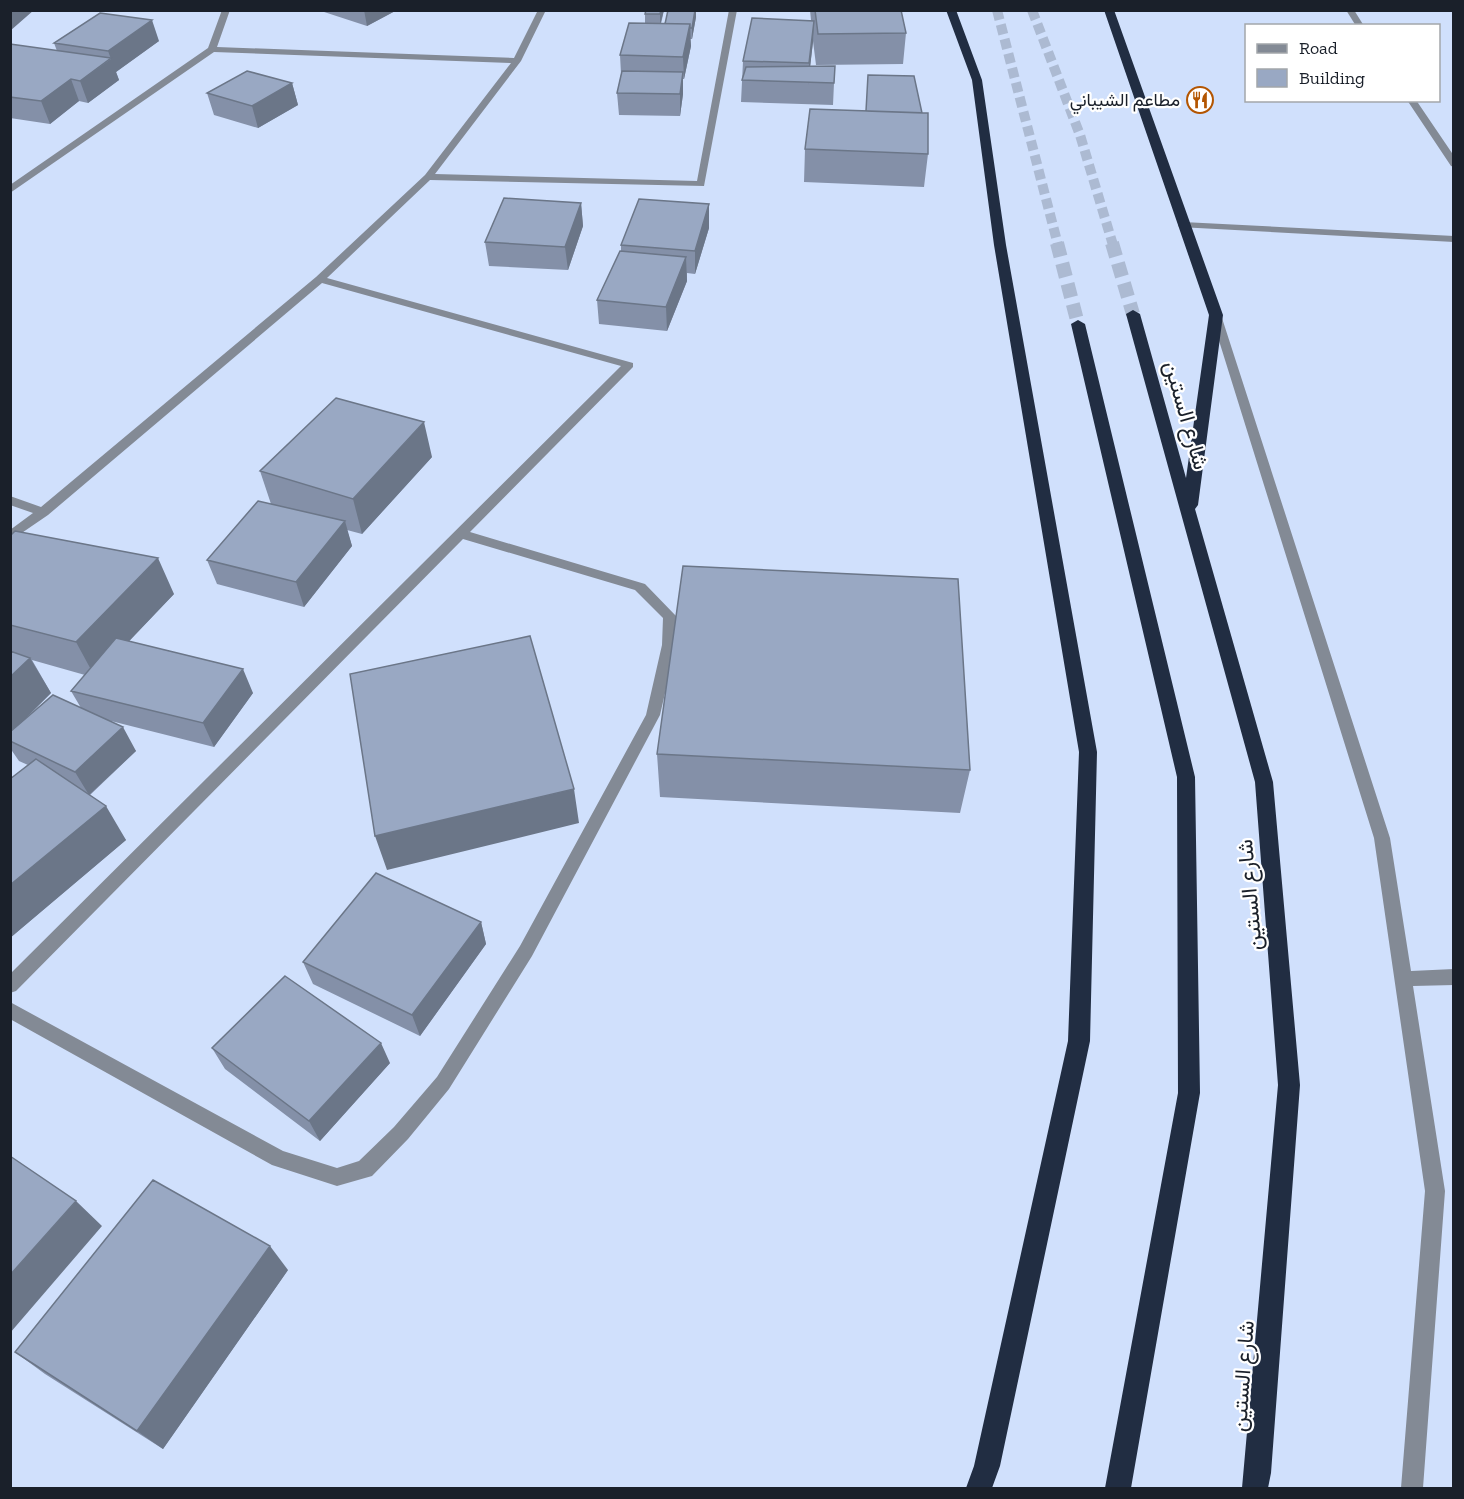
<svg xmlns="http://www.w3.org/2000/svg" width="1464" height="1499" font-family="'Zilla Slab',Vazirmatn,serif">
<rect width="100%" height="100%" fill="#d0e0fc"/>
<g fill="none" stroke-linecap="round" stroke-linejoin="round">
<!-- highway-tunnel-far1 -->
<path stroke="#acbad2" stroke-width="10" stroke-dasharray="10 5" stroke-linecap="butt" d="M997,10L1058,245
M1032,10L1080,135L1113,245"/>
<!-- highway-tunnel -->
<path stroke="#acbad2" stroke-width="14" stroke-dasharray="14 7" stroke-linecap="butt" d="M1057,243L1078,324
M1112,243L1133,314"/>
<!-- minor -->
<path fill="#838a95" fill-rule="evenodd" d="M222,10H230L217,47L514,58L538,10H546L521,61L435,174L697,181L729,10H737L704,186L430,180L327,278L633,363V367L470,532L645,584L677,617L676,645L660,715L532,956L449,1089L408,1139L372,1176L337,1186L272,1165L10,1019V1002L283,1151L337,1168L359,1161L394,1127L437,1077L520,946L646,715L662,645L663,618L635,590L463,539L16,991L10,993V974L621,366L322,283L48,515L10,541V530L33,513L10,505V496L41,507L316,277L425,175L511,63L214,52L10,193V185L208,48Z
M1346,10H1354L1364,26H1356Z
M1407,100H1416L1454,156V167L1451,166Z
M1183,222L1454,236V242L1179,227L1178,225Z
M1216,312L1221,315L1390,838L1411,971L1454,969V985L1413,986L1445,1191L1423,1488H1401L1425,1191L1374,838L1211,315Z"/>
<!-- highway -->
<path fill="#212d42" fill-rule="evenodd" d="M946,10H956L982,80L1006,245L1097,752L1090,1041L1000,1466L992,1488H966L974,1466L1068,1041L1079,752L994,245L972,80Z
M1104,10H1114L1223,315L1198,505L1195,509L1273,782L1300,1085L1271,1473L1268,1488H1242L1278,1085L1255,782L1126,314L1133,310L1140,314L1186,478L1209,315Z
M1078,320L1085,324L1195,777L1200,1093L1131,1488H1105L1178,1093L1177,777L1071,324Z"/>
</g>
<!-- wall -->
<path fill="#8490a8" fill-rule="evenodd" d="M318,10H397L367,26Z
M646,10H664L661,24H665L696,17L692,39H690L691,46L684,79H683V94L680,116L619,115L617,93L621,74L620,55L645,23V14Z
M810,10H901L906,33L903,64L816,65L813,41L810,67L834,83L833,105L741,102L743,61L811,20Z
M159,41L116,72L119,80L88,103L79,101L50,124L10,118V44L57,51L54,43Z
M292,83L298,105L258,128L214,115L207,93Z
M805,149L928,154L924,187L804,182Z
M581,203L583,226L568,270L489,266L485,242Z
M709,204V228L695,274L687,273V281L667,331L599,324L597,300L621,251V245Z
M432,457L362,534L347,530L352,546L304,607L217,584L207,560L271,504L260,471Z
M10,536L174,594L129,641L253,693L214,747L107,720L136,751L90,795L126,840L10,938V779L28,765L19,761L10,748ZM32,660L85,675L71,691L81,708L24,720L51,693Z
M657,754L970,770L960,813L660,797Z
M481,922L486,944L420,1036L313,984L303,962Z
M212,1048L390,1063L320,1141L225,1069Z
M288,1270L163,1449L45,1374L15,1352Z"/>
<!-- shaded-wall -->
<path fill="#6b7688" d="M10,10H34L10,31Z
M364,10H397L367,26Z
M661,10H664L660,25V14Z
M695,10H696V17L692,39V28Z
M152,20L159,41L116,72L119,80L88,103L80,81L111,59L108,51Z
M814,21L813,42L808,85L809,63Z
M690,24L691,46L684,79L683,57Z
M683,72V94L680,116V94Z
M71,79L79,101L50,124L41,101Z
M292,83L298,105L258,128L252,106Z
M581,203L583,226L568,270L565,247Z
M709,204V228L695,274V251Z
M686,257L687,281L667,331L666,307Z
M424,422L432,457L362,534L353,499Z
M345,521L352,546L304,607L296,582Z
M158,558L174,594L95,677L76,642Z
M30,658L51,693L10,734V677Z
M243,669L253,693L214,747L203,723Z
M123,727L136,751L89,795L75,772Z
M574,789L579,823L387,870L375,836Z
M106,806L126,840L10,938V885Z
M481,922L486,944L420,1036L412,1015Z
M381,1043L390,1063L320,1141L309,1121Z
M76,1201L102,1226L10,1333V1275Z
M270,1246L288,1270L163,1449L137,1431Z"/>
<!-- building -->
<path fill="#99a8c3" stroke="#6b7688" stroke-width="1.5" d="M646,10H661L660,14H645Z
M668,10H695L692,28H690V24H665Z
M815,10H901L906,33L818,34Z
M100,13L152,20L108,51L54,43Z
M752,18L814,21L809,63L743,61Z
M629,23L690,24L683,57L620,55Z
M10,44L111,58L80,81L71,79L41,101L10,97Z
M835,66L834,83L742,80L746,67Z
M247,71L292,83L252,106L207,93Z
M622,71L683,72L680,94L617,93Z
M868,75L914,76L922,113L866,111Z
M810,109L928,113V154L805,149Z
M504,198L581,203L565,247L485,242Z
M639,199L709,204L695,251L621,245Z
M620,251L686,257L666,307L597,300Z
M336,398L424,422L353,499L260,471Z
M258,501L345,521L296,582L207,560Z
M15,531L158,558L76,642L10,625V536Z
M683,566L958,579L970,770L657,754Z
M530,636L574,789L375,836L350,674Z
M116,638L243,669L203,723L71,691Z
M10,651L30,658L10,677Z
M53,695L123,727L75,772L10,741V732Z
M36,759L106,806L10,885V779Z
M376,873L481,922L412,1015L303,962Z
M285,976L381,1043L309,1121L212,1048Z
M10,1156L76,1201L10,1275Z
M153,1180L270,1246L137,1431L15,1352Z"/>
<!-- icons -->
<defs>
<symbol id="restaurant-ring" viewBox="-11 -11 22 22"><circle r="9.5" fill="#fff" stroke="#b35501" stroke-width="1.5"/><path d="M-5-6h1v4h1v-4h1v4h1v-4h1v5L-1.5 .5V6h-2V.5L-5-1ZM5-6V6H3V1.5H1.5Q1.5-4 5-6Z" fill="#b35501"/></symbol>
</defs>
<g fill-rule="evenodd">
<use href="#restaurant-ring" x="1185" y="85" width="30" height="30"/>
</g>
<g text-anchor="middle" stroke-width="4.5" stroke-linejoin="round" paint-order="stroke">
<!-- far-poi labels -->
<g font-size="18" fill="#1a202a" stroke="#fff" text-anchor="end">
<text x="1180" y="106">مطاعم الشيباني</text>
</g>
<!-- street labels -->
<g font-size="22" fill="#1a202a" stroke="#fff">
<text transform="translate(1187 415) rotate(74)" y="8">شارع الستين</text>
<text transform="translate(1249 895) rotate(-95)" y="8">شارع الستين</text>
<text transform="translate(1242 1376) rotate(-86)" y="8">شارع الستين</text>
</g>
</g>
<!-- border -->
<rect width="1464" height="1499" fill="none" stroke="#1a202a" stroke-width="24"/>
<!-- legend -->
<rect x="1245" y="24" width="195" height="78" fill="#ffffff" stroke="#a3a6aa" stroke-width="1.5"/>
<rect x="1257" y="44" width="30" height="9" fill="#838a95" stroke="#a3a6aa" stroke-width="1.5"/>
<text x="1299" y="54" font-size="18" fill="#1a202a">Road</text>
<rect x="1257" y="69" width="30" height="18" fill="#99a8c3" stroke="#a3a6aa" stroke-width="1.5"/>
<text x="1299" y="84" font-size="18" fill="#1a202a">Building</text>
</svg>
